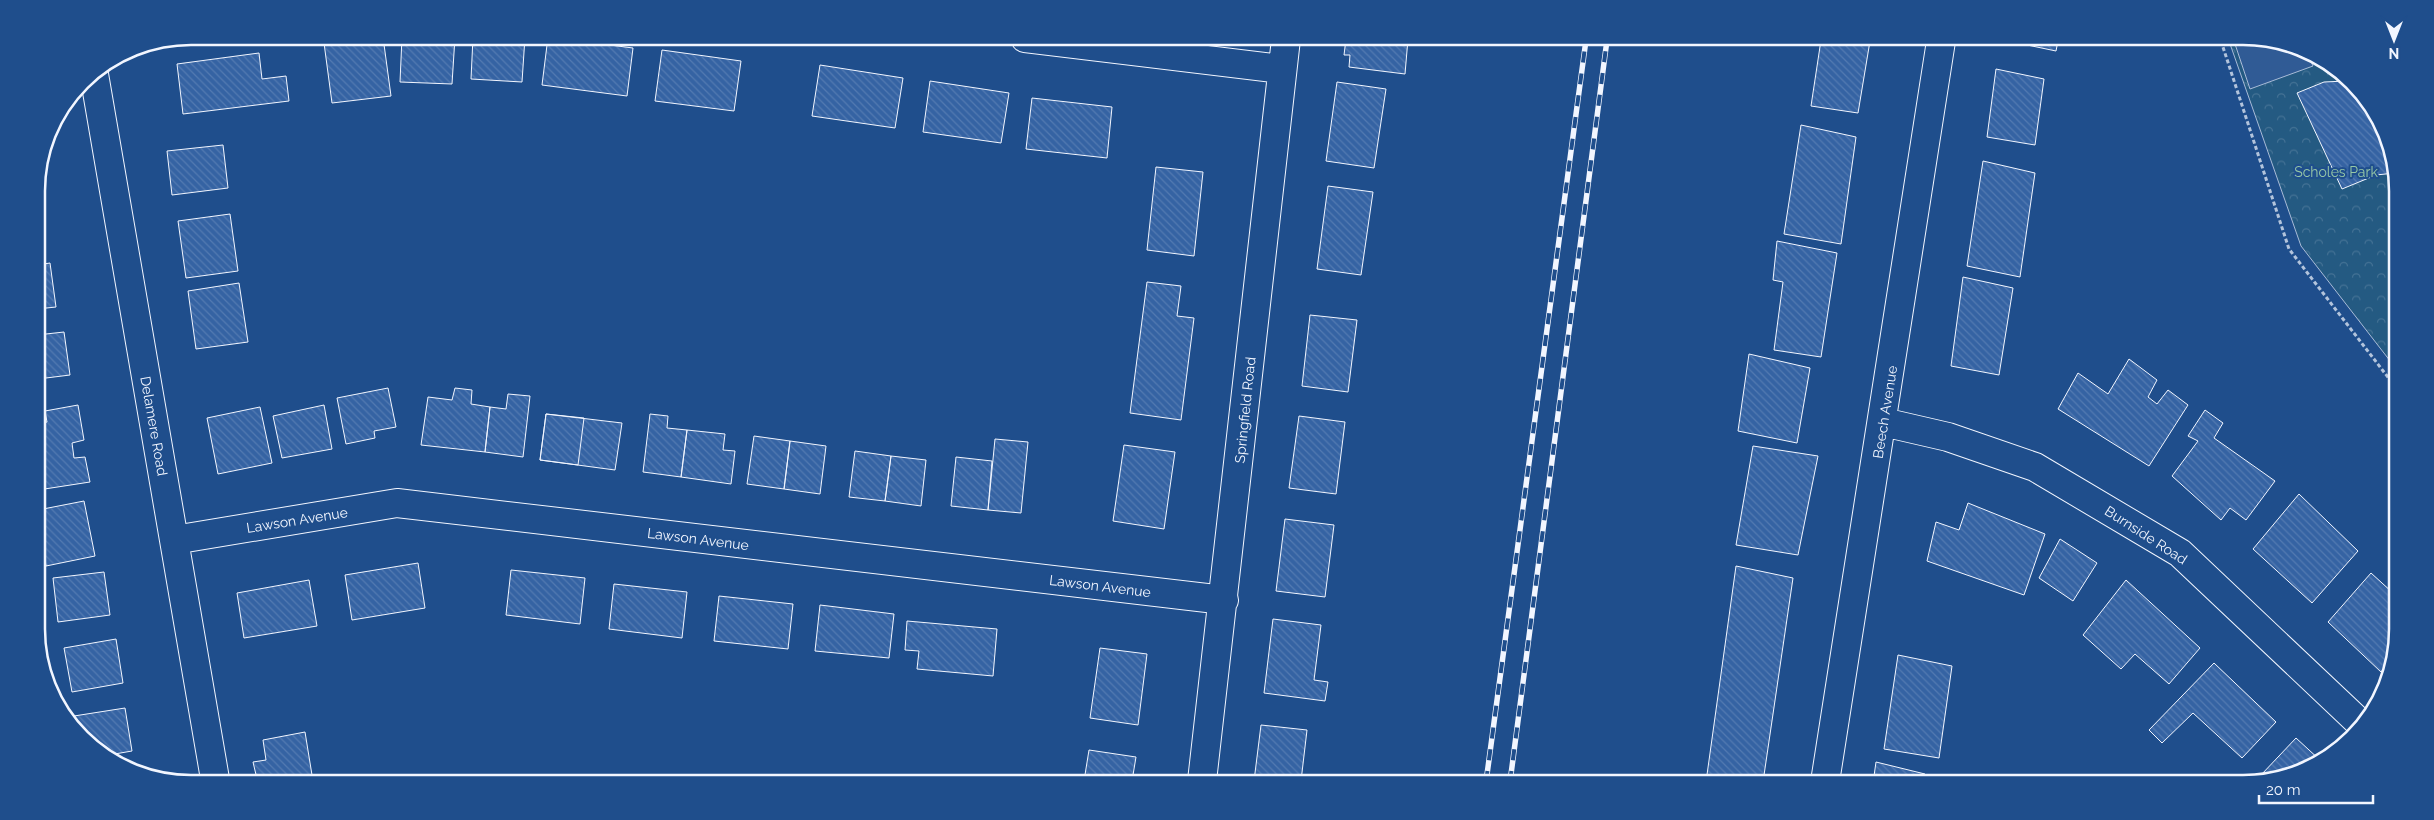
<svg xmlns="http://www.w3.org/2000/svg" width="2434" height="820" font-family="Raleway,sans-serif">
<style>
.park{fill:url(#park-crowns);stroke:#a8bbd7}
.parking{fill:#305b95;stroke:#a8bbd7}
.building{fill:url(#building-back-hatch);stroke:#f2f6ff}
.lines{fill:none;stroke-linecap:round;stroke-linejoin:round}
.street-casing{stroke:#f2f6ff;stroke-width:30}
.path{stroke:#b3c4dc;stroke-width:3;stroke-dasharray:4 2.5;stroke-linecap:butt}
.street{stroke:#1f4e8c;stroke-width:28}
.rail-casing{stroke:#f2f6ff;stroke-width:5.5}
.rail{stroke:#1f4e8c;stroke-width:4;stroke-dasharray:11;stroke-linecap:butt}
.labels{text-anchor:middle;stroke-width:4;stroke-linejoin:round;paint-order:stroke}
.park-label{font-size:14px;fill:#97c8a6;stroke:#1f4e8c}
.street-label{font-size:14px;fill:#f2f6ff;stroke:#1f4e8c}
.rim{fill:none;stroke:#f2f6ff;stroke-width:2.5}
</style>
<defs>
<pattern id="park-crowns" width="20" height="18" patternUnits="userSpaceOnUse" patternTransform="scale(1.25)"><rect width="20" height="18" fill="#245a82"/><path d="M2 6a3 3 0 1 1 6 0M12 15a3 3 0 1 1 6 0" fill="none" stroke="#447295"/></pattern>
<pattern id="building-back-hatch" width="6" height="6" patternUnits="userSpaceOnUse" patternTransform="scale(1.25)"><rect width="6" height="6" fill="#3563a3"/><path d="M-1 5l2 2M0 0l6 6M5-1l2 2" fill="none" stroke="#537ab1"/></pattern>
</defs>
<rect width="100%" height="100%" fill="#1f4e8c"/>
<path class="park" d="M2229 41 2283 42 2329 62 2359 89 2395 161 2394 366 2301 246Z"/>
<path class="parking" d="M2234 41 2283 42 2313 55 2309 57 2313 66 2250 89Z"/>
<path class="building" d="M371 37H383L391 96 332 103 324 43Z
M402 37H455L452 84 400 82Z
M473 37H525L522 82 471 79Z
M548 37 633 48 627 96 542 85Z
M1346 39H1408L1405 74 1349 67 1350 55H1344Z
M1821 40 1870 41 1858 113 1811 106Z
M2008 41H2058L2056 51Z
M662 50 741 61 734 111 655 101Z
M259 53 262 79 286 76 289 101 183 114 177 64Z
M820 65 903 78 895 128 812 116Z
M1996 69 2044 79 2035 145 1987 137Z
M2345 77 2359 89 2395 161V173L2376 175 2342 189 2297 93 2324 82 2346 81Z
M930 81 1009 93 1001 143 923 132Z
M1337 82 1386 89 1374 168 1326 161Z
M1032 98 1112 107 1107 158 1026 149Z
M1801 125 1856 137 1841 244 1784 234Z
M223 145 228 188 172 195 167 151Z
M1983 161 2035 173 2020 277 1967 266Z
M1156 167 1203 172 1194 256 1147 250Z
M1328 186 1373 192 1361 275 1317 269Z
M37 209 44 250 37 251Z
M230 214 238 271 186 278 178 221Z
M1777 241 1837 253 1821 357 1774 350 1783 282 1773 280Z
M50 263 56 307 37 309V265Z
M1963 277 2013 288 1999 375 1951 366Z
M1147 282 1181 286 1177 316 1194 318 1181 420 1130 413Z
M239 283 248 342 196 349 188 291Z
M1310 315 1357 320 1348 392 1302 386Z
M64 332 70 375 38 379 37 335Z
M1749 354 1810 368 1797 443 1738 431Z
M2129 359 2157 380 2148 397 2157 404 2168 390 2188 405 2149 466 2058 409 2078 373 2108 394Z
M388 388 396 427 374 431 375 438 346 444 337 398Z
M455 388 472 390 471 404 490 407 485 452 421 445 428 397 452 400Z
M508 394 530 396 523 457 485 452 490 407 506 409Z
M78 405 84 440 72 443 74 458 85 457 90 482 38 490V424L47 422 45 411Z
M324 405 332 449 282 458 273 416Z
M260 407 272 463 218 474 207 418Z
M2205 410 2223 423 2214 438 2275 481 2246 520 2230 508 2221 520 2172 476 2198 441 2188 436Z
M546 414 622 423 615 470 540 460Z
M546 414 584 418 578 465 540 460Z
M650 414 668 416 667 428 687 430 681 477 643 472Z
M1299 416 1345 422 1336 494 1289 488Z
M687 430 725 434 723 450 735 451 731 484 681 477Z
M754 436 790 441 784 489 747 484Z
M995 439 1028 442 1021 513 988 510Z
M790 441 826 446 820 494 784 489Z
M1124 445 1175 452 1164 529 1113 521Z
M1753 446 1818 456 1798 555 1736 545Z
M855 451 891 456 885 501 849 497Z
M891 456 926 460 921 506 885 501Z
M956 457 992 461 988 510 951 506Z
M2299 494 2358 551 2312 603 2253 549Z
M84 501 95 556 46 566 38 526V510Z
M1968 503 2045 534 2024 595 1927 561 1936 522 1959 530Z
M1285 519 1334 525 1325 597 1276 591Z
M2060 539 2097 563 2073 601 2039 578Z
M418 563 425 608 352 620 345 575Z
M1736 566 1793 578 1763 782H1706Z
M511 570 585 578 580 624 506 615Z
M104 572 110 615 58 622 53 578Z
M2371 573 2393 593 2392 658 2381 672 2328 622Z
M309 580 317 626 244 638 237 593Z
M2126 580 2200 648 2169 684 2135 654 2121 669 2083 635Z
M614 584 687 592 682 638 609 629Z
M719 596 793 604 788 649 714 641Z
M820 605 894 614 889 658 815 651Z
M1273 619 1321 625 1314 680 1328 682 1325 701 1264 693Z
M907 621 997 629 993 676 917 669 919 651 905 650Z
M116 639 123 683 72 692 64 648Z
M1100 648 1147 654 1138 725 1090 718Z
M1898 655 1952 666 1939 758 1884 749Z
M2214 663 2276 722 2242 758 2193 713 2162 743 2149 730Z
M125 708 132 751 103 756 77 733 74 716Z
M1261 725 1307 730 1301 781H1254Z
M305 732 312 775 293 779H257L253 762 266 760 263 740Z
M2296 738 2321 761 2302 772 2266 780 2261 775Z
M1089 750 1136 757 1132 781H1084Z
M1876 762 1925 774 1924 783H1873Z"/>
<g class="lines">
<defs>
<path id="street" d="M1025 38 1282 69
M94 74 215 779
M1883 422 1948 437 2035 467 2180 553 2362 725
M174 540 397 503 1224 600
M1202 781 1286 39
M1825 782 1941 41"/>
</defs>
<use href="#street" class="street-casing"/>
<path class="path" d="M2221 41 2289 249 2394 385"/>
<use href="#street" class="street"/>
<defs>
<path id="rail" d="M1486 782 1586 40
M1510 782 1607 40"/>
</defs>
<use href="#rail" class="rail-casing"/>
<use href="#rail" class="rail"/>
</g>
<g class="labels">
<g class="park-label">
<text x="2336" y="177">Scholes Park</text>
</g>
<g class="street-label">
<text transform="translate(1245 410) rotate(-84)" y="5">Springfield Road</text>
<text transform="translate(1885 412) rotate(-81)" y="5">Beech Avenue</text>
<text transform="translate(154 426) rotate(80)" y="5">Delamere Road</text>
<text transform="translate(297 520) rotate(-9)" y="5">Lawson Avenue</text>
<text transform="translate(2146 535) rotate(33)" y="5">Burnside Road</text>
<text transform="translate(698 539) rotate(7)" y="5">Lawson Avenue</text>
<text transform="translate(1100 586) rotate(7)" y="5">Lawson Avenue</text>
</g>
</g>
<path d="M0 0H2434V820H0ZM191 45H2243A146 146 0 0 1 2389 191V629A146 146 0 0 1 2243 775H191A146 146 0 0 1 45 629V191A146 146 0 0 1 191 45Z" fill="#1f4e8c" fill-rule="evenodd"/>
<path class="rim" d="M191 45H2243A146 146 0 0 1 2389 191V629A146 146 0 0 1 2243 775H191A146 146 0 0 1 45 629V191A146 146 0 0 1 191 45Z"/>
<g transform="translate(2394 40) rotate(180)" stroke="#1f4e8c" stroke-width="4" paint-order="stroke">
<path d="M0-4L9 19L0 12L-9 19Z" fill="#f2f6ff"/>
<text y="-8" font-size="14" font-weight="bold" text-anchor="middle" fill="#f2f6ff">N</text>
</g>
<path d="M2259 795v8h114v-8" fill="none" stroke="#f2f6ff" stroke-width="2.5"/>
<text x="2266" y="795" font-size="15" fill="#f2f6ff" stroke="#1f4e8c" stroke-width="4" paint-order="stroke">20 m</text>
</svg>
